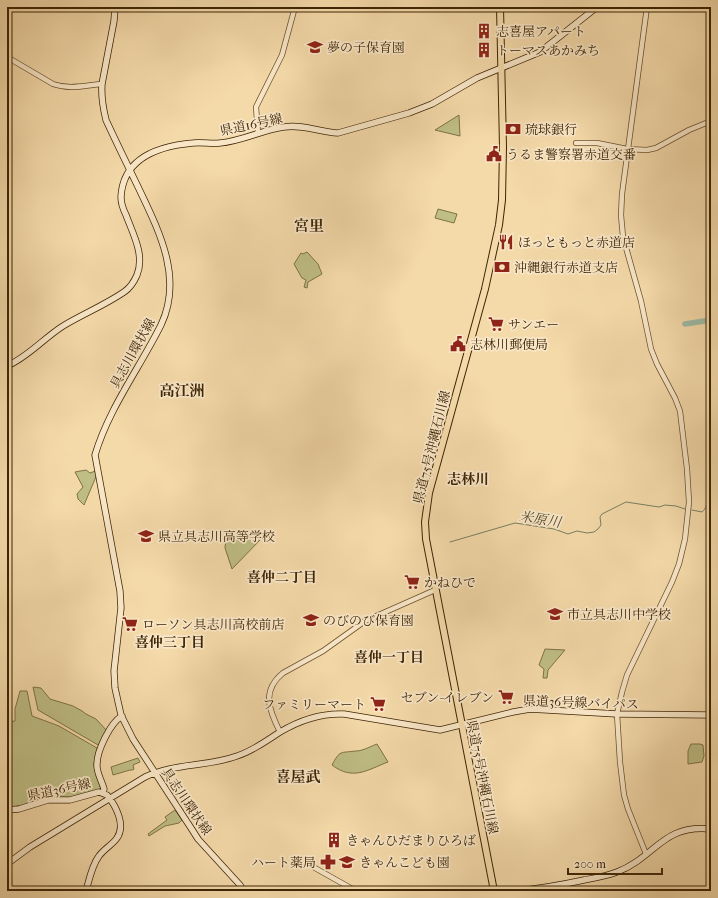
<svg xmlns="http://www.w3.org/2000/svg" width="718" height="898" font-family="'IM FELL French Canon','Noto Serif JP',serif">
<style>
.green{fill:#bfbe85;stroke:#7e7246}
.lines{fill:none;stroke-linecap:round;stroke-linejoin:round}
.stream{stroke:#767e65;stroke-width:1}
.river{stroke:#9cbaa5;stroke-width:5.5}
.tertiary-casing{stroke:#6b522f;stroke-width:6}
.secondary-casing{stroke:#3d2506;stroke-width:7}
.primary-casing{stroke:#3d2506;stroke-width:8}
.tertiary{stroke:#f8e6c7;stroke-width:4.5}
.secondary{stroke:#f8e6c7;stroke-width:5.5}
.primary{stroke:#f4d9a9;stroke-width:6}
.labels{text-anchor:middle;stroke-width:3.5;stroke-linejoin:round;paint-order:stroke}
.poi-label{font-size:13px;fill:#3d2506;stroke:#f8e6c7;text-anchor:start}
.street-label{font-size:13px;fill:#3d2506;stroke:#f8e6c7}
.neighbourhood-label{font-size:14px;font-weight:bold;fill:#3d2506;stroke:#f8e6c7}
.water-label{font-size:14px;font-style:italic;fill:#554a2e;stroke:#f8e6c7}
.quarter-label{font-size:15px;font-weight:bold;fill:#3d2506;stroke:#f8e6c7}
</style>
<rect width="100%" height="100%" fill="#f4d9a9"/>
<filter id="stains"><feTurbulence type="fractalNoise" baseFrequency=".005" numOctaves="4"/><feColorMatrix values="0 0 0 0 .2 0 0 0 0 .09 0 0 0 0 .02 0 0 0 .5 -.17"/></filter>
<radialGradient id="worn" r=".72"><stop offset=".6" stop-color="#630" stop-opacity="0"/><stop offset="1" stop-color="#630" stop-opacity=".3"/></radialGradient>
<path class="green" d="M459 115 460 136 435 130Z
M438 209 457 214 454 223 435 218Z
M307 252 318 264 322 274 308 282 307 288 304 287 306 280 302 278 294 264 301 253 303 254Z
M86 470 90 473 98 470V472L84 505 78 499 77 494 83 487 75 472Z
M226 536 261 539 232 569 225 548Z
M545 649 565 650 548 670 547 678H543L544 669 539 665Z
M33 687 41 688 50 699 73 706 82 711 86 714 96 719 108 732 98 745 38 710Z
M20 691H27L32 716 59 726 97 748 94 765 101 789 70 798 7 808V722L15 721V709Z
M377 744 388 762C367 770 353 781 332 765 340 750 340 753 356 751 363 751 371 746 377 744Z
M691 744H700L703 745 704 756 702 762 688 764V751Z
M138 758 140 762 133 765 134 769 133 770H130L113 775 111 767Z
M175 810 182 820 179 823 165 826 149 836 148 834 167 820 165 817Z"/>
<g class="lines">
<path class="stream" d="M692 510 702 512C707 508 705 504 711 500
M450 542 515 523 554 529 568 534 577 531 587 533 594 532 598 529 601 525 600 517 602 514 626 502 659 507 665 505 676 506 685 509"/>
<path class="river" d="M685 324 711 320"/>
<defs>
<path id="tertiary" d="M7 57 53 84C70 90 85 85 102 84
M258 133 256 107 282 55 295 7
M576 143H597L627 149 647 150 656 148 689 130 711 121
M280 732C269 710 261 691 283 673L323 651 365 621 435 590
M646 854 628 809 624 795 620 762 617 714 622 692 627 675 672 582 679 564 685 539 689 502 687 469 680 411 675 398 657 364 651 349 641 301 623 237 621 215 622 194 647 7
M315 868 356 891"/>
<path id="secondary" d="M115 7 114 21 102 84C101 97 103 108 106 120 117 144 129 168 140 191 160 233 183 279 161 325 139 369 109 408 95 455L120 591 121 608 114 671 115 688 121 715 133 739 191 828 198 839 240 885 243 891
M7 366C28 357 44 338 63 326 83 314 105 305 124 292 130 288 134 282 137 275 145 255 133 234 126 215 123 209 121 204 121 197 123 158 159 146 193 143 202 142 211 144 220 143 242 141 262 130 284 127 302 124 320 132 338 133L409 113 432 104 477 78 540 52 597 7
M103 793 104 789C102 781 96 772 97 764 97 751 110 723 122 716
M7 810 19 809 48 800H70L99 792 107 795C116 806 126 825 117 838 112 845 104 849 99 856 92 865 89 880 86 891
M7 864 30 847 145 777C174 763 207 767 237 756 253 751 266 741 280 732 300 720 320 713 344 714L440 730 513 712 530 709 617 714 711 715
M515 891C539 889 561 885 584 880 595 878 607 876 617 872 656 857 662 824 711 829"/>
<path id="primary" d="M494 891 426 539 425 522 429 493 485 289 499 225 502 200 503 147 500 7"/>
</defs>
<use href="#tertiary" class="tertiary-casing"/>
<use href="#secondary" class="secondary-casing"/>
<use href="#primary" class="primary-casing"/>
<use href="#tertiary" class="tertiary"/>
<use href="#secondary" class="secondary"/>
<use href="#primary" class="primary"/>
</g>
<defs>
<symbol id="building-bare" viewBox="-9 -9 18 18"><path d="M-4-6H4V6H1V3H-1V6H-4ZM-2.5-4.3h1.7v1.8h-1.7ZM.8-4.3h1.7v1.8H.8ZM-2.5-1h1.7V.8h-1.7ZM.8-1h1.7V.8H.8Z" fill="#8f2418" stroke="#f8e6c7" stroke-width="2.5" paint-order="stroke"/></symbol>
<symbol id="school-bare" viewBox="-9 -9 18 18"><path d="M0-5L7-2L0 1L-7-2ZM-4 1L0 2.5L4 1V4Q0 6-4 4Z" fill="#8f2418" stroke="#f8e6c7" stroke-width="2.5" paint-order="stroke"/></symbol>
<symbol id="bank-bare" viewBox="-9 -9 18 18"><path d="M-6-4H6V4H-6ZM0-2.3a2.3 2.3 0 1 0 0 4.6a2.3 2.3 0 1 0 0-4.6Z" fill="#8f2418" stroke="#f8e6c7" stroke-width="2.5" paint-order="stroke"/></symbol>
<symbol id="civic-bare" viewBox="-9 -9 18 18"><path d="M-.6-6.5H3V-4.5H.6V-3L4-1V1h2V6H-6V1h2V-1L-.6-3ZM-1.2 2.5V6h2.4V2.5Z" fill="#8f2418" stroke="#f8e6c7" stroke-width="2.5" paint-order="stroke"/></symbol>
<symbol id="restaurant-bare" viewBox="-9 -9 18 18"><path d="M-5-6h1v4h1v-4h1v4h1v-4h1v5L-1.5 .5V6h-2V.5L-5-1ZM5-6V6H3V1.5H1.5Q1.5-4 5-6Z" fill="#8f2418" stroke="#f8e6c7" stroke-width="2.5" paint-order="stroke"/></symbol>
<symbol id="supermarket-bare" viewBox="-9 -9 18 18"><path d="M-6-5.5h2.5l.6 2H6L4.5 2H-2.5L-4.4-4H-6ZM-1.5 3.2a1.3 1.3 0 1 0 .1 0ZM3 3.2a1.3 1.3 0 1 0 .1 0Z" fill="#8f2418" stroke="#f8e6c7" stroke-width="2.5" paint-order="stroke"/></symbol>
<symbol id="pharmacy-bare" viewBox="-9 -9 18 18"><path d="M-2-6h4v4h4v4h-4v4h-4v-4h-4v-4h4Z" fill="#8f2418" stroke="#f8e6c7" stroke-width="2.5" paint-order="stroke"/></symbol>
</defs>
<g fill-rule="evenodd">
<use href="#building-bare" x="473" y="20" width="22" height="22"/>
<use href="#school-bare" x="304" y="36" width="22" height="22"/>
<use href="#building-bare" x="473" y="39" width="22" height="22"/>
<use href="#bank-bare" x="502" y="118" width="22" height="22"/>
<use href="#civic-bare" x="483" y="143" width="22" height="22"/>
<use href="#restaurant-bare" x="495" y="231" width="22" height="22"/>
<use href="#bank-bare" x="491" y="256" width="22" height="22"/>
<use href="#supermarket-bare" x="485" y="313" width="22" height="22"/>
<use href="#civic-bare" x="447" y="333" width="22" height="22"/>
<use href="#school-bare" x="135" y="525" width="22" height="22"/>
<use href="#supermarket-bare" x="401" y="571" width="22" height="22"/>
<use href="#school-bare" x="544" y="603" width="22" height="22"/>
<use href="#school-bare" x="300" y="609" width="22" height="22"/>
<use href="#supermarket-bare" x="119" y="613" width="22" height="22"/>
<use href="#supermarket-bare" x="495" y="686" width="22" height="22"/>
<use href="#supermarket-bare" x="367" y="693" width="22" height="22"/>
<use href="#building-bare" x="323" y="829" width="22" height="22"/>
<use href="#pharmacy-bare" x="317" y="851" width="22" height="22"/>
<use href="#school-bare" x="336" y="851" width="22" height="22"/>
</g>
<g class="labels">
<g class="poi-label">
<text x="496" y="36">志喜屋アパート</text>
<text x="327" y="52">夢の子保育園</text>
<text x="496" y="55">トーマスあかみち</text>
<text x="525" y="134">琉球銀行</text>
<text x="506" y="159">うるま警察署赤道交番</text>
<text x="518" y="247">ほっともっと赤道店</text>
<text x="514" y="272">沖縄銀行赤道支店</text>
<text x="508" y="329">サンエー</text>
<text x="470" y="349">志林川郵便局</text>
<text x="158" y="541">県立具志川高等学校</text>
<text x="424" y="587">かねひで</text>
<text x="567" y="619">市立具志川中学校</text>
<text x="323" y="625">のびのび保育園</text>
<text x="142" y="629">ローソン具志川高校前店</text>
<text x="494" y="702" text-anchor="end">セブン-イレブン</text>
<text x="366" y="709" text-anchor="end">ファミリーマート</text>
<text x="346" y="845">きゃんひだまりひろば</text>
<text x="316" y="867" text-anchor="end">ハート薬局</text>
<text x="359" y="867">きゃんこども園</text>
</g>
<g class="street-label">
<text transform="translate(251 124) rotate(-12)" y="5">県道16号線</text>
<text transform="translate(132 353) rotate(-61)" y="5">具志川環状線</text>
<text transform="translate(431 447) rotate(-76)" y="5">県道75号沖縄石川線</text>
<text transform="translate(581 702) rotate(2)" y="5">県道36号線バイパス</text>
<text transform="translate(483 777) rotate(79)" y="5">県道75号沖縄石川線</text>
<text transform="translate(59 789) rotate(-12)" y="5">県道36号線</text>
<text transform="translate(187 801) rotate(56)" y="5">具志川環状線</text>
</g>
<g class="neighbourhood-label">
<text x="468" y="484">志林川</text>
<text x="282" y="582">喜仲二丁目</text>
<text x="170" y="647">喜仲三丁目</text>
<text x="389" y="662">喜仲一丁目</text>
</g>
<g class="water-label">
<text transform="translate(540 519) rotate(9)" y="5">米原川</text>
</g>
<g class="quarter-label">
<text x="309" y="231">宮里</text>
<text x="182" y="396">高江洲</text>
<text x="298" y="782">喜屋武</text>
</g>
</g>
<rect width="718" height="898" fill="none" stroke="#f4d9a9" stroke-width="24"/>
<rect x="8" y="8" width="702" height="882" fill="none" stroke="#3d2506" stroke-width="2"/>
<rect x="12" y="12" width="694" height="874" fill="none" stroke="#3d2506"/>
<path d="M568 868v6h94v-6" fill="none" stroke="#3d2506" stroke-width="2"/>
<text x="574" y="868" font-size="12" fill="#3d2506" stroke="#f8e6c7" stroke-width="3" paint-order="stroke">200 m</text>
<rect width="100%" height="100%" filter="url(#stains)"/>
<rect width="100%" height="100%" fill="url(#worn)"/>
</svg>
